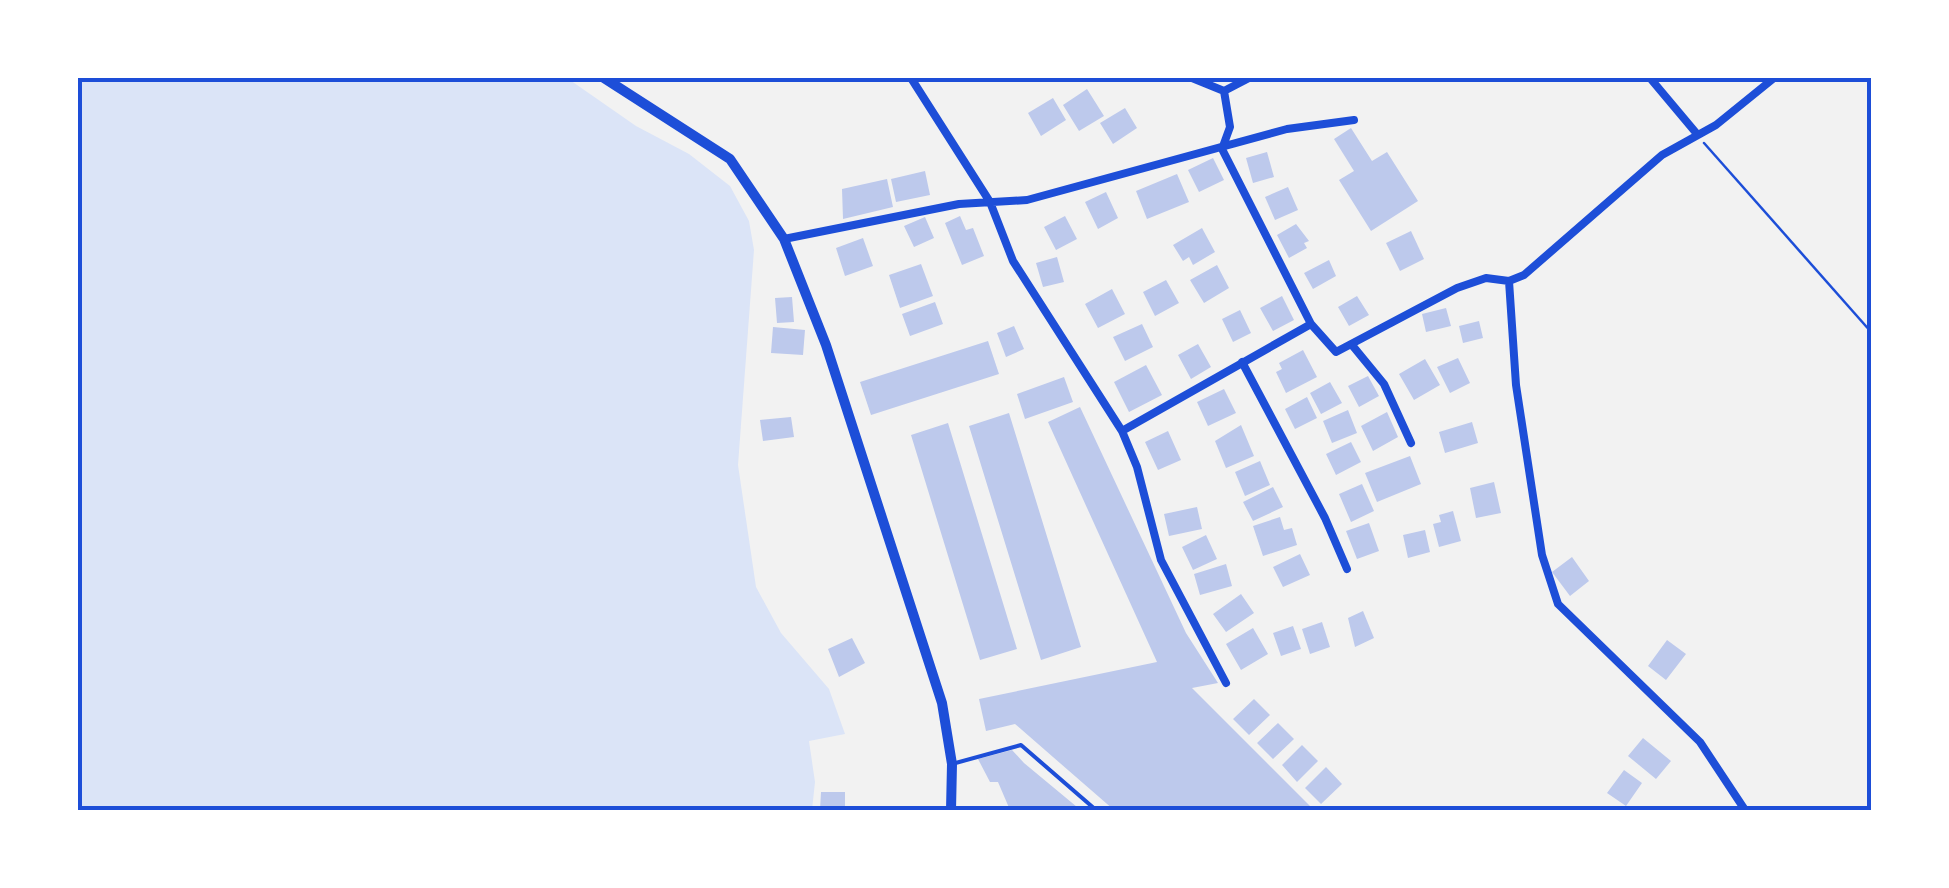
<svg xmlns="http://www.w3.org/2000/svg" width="1949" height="888" font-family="'IBM Plex Sans',sans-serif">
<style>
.green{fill:#dbe4f7}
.building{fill:#bdc9ec}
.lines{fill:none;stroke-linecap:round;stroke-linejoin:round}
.path{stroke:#1d4ed8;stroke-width:2.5}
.service{stroke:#1d4ed8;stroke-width:4}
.minor{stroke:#1d4ed8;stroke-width:8}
.secondary{stroke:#1d4ed8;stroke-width:10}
.neatline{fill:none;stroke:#1d4ed8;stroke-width:4}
</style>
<rect width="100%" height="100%" fill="#f2f2f2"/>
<path class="green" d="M78 78H567L636 126 689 154 730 186 749 221 754 250 738 465 756 587 781 633 829 689 845 734 809 741 815 782 812 810H78Z"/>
<path class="building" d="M1087 89 1104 116 1079 131 1063 105Z
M1053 98 1066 120 1041 136 1028 113Z
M1125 108 1137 128 1113 144 1100 123Z
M1351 128 1372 161 1387 152 1418 201 1371 231 1339 180 1354 171 1334 139Z
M1267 152 1274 177 1253 183 1246 158Z
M1213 158 1224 180 1199 192 1188 170Z
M925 171 930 195 896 202 891 179Z
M1177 174 1189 202 1147 219 1136 191Z
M887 179 893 207 843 219 842 189Z
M1288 187 1298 210 1275 220 1265 197Z
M1106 192 1118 218 1098 229 1085 202Z
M960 216 966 230 973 228 984 256 962 265 945 223Z
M1065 216 1077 239 1056 250 1044 227Z
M925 217 934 238 914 247 904 226Z
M1296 224 1309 241 1304 243 1307 248 1289 258 1277 235Z
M1202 228 1215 252 1193 265 1189 257 1183 261 1173 245Z
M1411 231 1424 259 1400 271 1386 243Z
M863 238 873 266 845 276 836 248Z
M1057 257 1064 282 1043 287 1036 263Z
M1329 260 1336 276 1313 289 1304 273Z
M921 264 933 296 900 308 889 275Z
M1217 265 1229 288 1204 303 1190 280Z
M1166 280 1179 303 1155 316 1143 292Z
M1112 289 1125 314 1098 328 1085 304Z
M1282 296 1294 320 1273 331 1260 308Z
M1357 296 1369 315 1349 326 1338 307Z
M792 297 794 322 777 323 775 298Z
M935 302 943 324 910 336 902 314Z
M1446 308 1451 326 1426 332 1422 314Z
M1240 310 1251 333 1233 342 1222 319Z
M1479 321 1483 338 1463 343 1459 326Z
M1142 324 1153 347 1125 361 1113 337Z
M1014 326 1024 349 1006 357 997 333Z
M773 327 805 330 803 355 771 353Z
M988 341 999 374 871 415 860 382Z
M1198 344 1211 367 1191 379 1178 355Z
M1303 350 1317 377 1286 393 1276 372 1282 369 1279 363Z
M1458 358 1470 383 1450 393 1437 367Z
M1425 359 1440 385 1414 400 1399 374Z
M1146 365 1162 395 1129 412 1114 382Z
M1368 376 1379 396 1359 407 1348 386Z
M1064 377 1073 402 1025 419 1017 394Z
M1330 382 1342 403 1321 414 1310 393Z
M1224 389 1236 413 1208 426 1197 402Z
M1307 397 1317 418 1295 429 1285 409Z
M1080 407 1186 633 1218 683 1192 688 1314 810H1114L1015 724 986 731 979 699 1157 662 1048 422Z
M1348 410 1357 433 1332 443 1323 421Z
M1387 412 1398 437 1373 451 1361 426Z
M1009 413 1081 647 1041 660 969 426Z
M791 417 794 437 763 441 760 420Z
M1472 422 1478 443 1445 453 1439 432Z
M948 423 1017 649 980 660 911 435Z
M1241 425 1254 456 1226 468 1215 441Z
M1168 431 1181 460 1158 470 1145 442Z
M1351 442 1361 462 1336 475 1326 454Z
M1410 456 1421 484 1377 502 1365 473Z
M1260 461 1270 485 1245 496 1235 472Z
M1494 482 1501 513 1476 518 1470 488Z
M1362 484 1374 511 1351 522 1339 494Z
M1273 487 1283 507 1253 521 1243 502Z
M1197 507 1202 529 1169 536 1164 514Z
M1453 511 1461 541 1439 547 1433 524 1441 522 1439 515Z
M1280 517 1284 530 1292 528 1297 545 1263 556 1253 526Z
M1369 523 1379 551 1357 559 1346 531Z
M1425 530 1430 552 1408 558 1403 535Z
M1206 535 1217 559 1193 570 1182 547Z
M1300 554 1310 575 1283 587 1273 567Z
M1572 557 1589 581 1570 596 1552 572Z
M1226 564 1232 586 1200 595 1194 574Z
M1241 594 1254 613 1226 632 1213 614Z
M1363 611 1374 638 1355 647 1348 618Z
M1322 622 1330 647 1310 654 1302 629Z
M1293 626 1301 649 1281 656 1273 633Z
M1253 628 1268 654 1241 670 1226 644Z
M852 638 865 663 839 677 828 649Z
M1667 640 1686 654 1666 680 1648 666Z
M1254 699 1270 715 1249 735 1233 719Z
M1278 723 1294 739 1273 759 1257 743Z
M1643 738 1671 761 1656 779 1628 756Z
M1302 745 1318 761 1297 782 1282 765Z
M1012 750 1024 763 1077 807 1010 810 998 782H990L978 759Z
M1326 767 1342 784 1321 804 1305 788Z
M1624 770 1642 783 1626 806 1607 793Z
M821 792H845V810H820Z"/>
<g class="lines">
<path class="path" d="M1704 143 1872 333"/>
<path class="service" d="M952 764 1021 745 1096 810"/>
<path class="minor" d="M911 78 990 202 1013 261 1122 431 1137 467 1161 560 1226 683
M1192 78 1224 91 1249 78
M1650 78 1697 134
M1224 91 1230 127 1222 149 1311 324 1336 352 1457 288 1486 278 1509 281
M784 239 959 204 1027 200 1287 129 1354 120
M1352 345 1384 384 1411 443
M1242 362 1325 518 1347 569
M1122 431 1311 324
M1745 810 1700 742 1558 604 1542 555 1516 385 1509 281 1524 275 1662 155 1716 125 1774 78"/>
<path class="secondary" d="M604 78 730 159 784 239 826 345 942 703 952 764 951 810"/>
</g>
<rect width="1949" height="888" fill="none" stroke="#ffffff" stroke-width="160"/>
<rect x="80" y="80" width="1789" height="728" class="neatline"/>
</svg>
